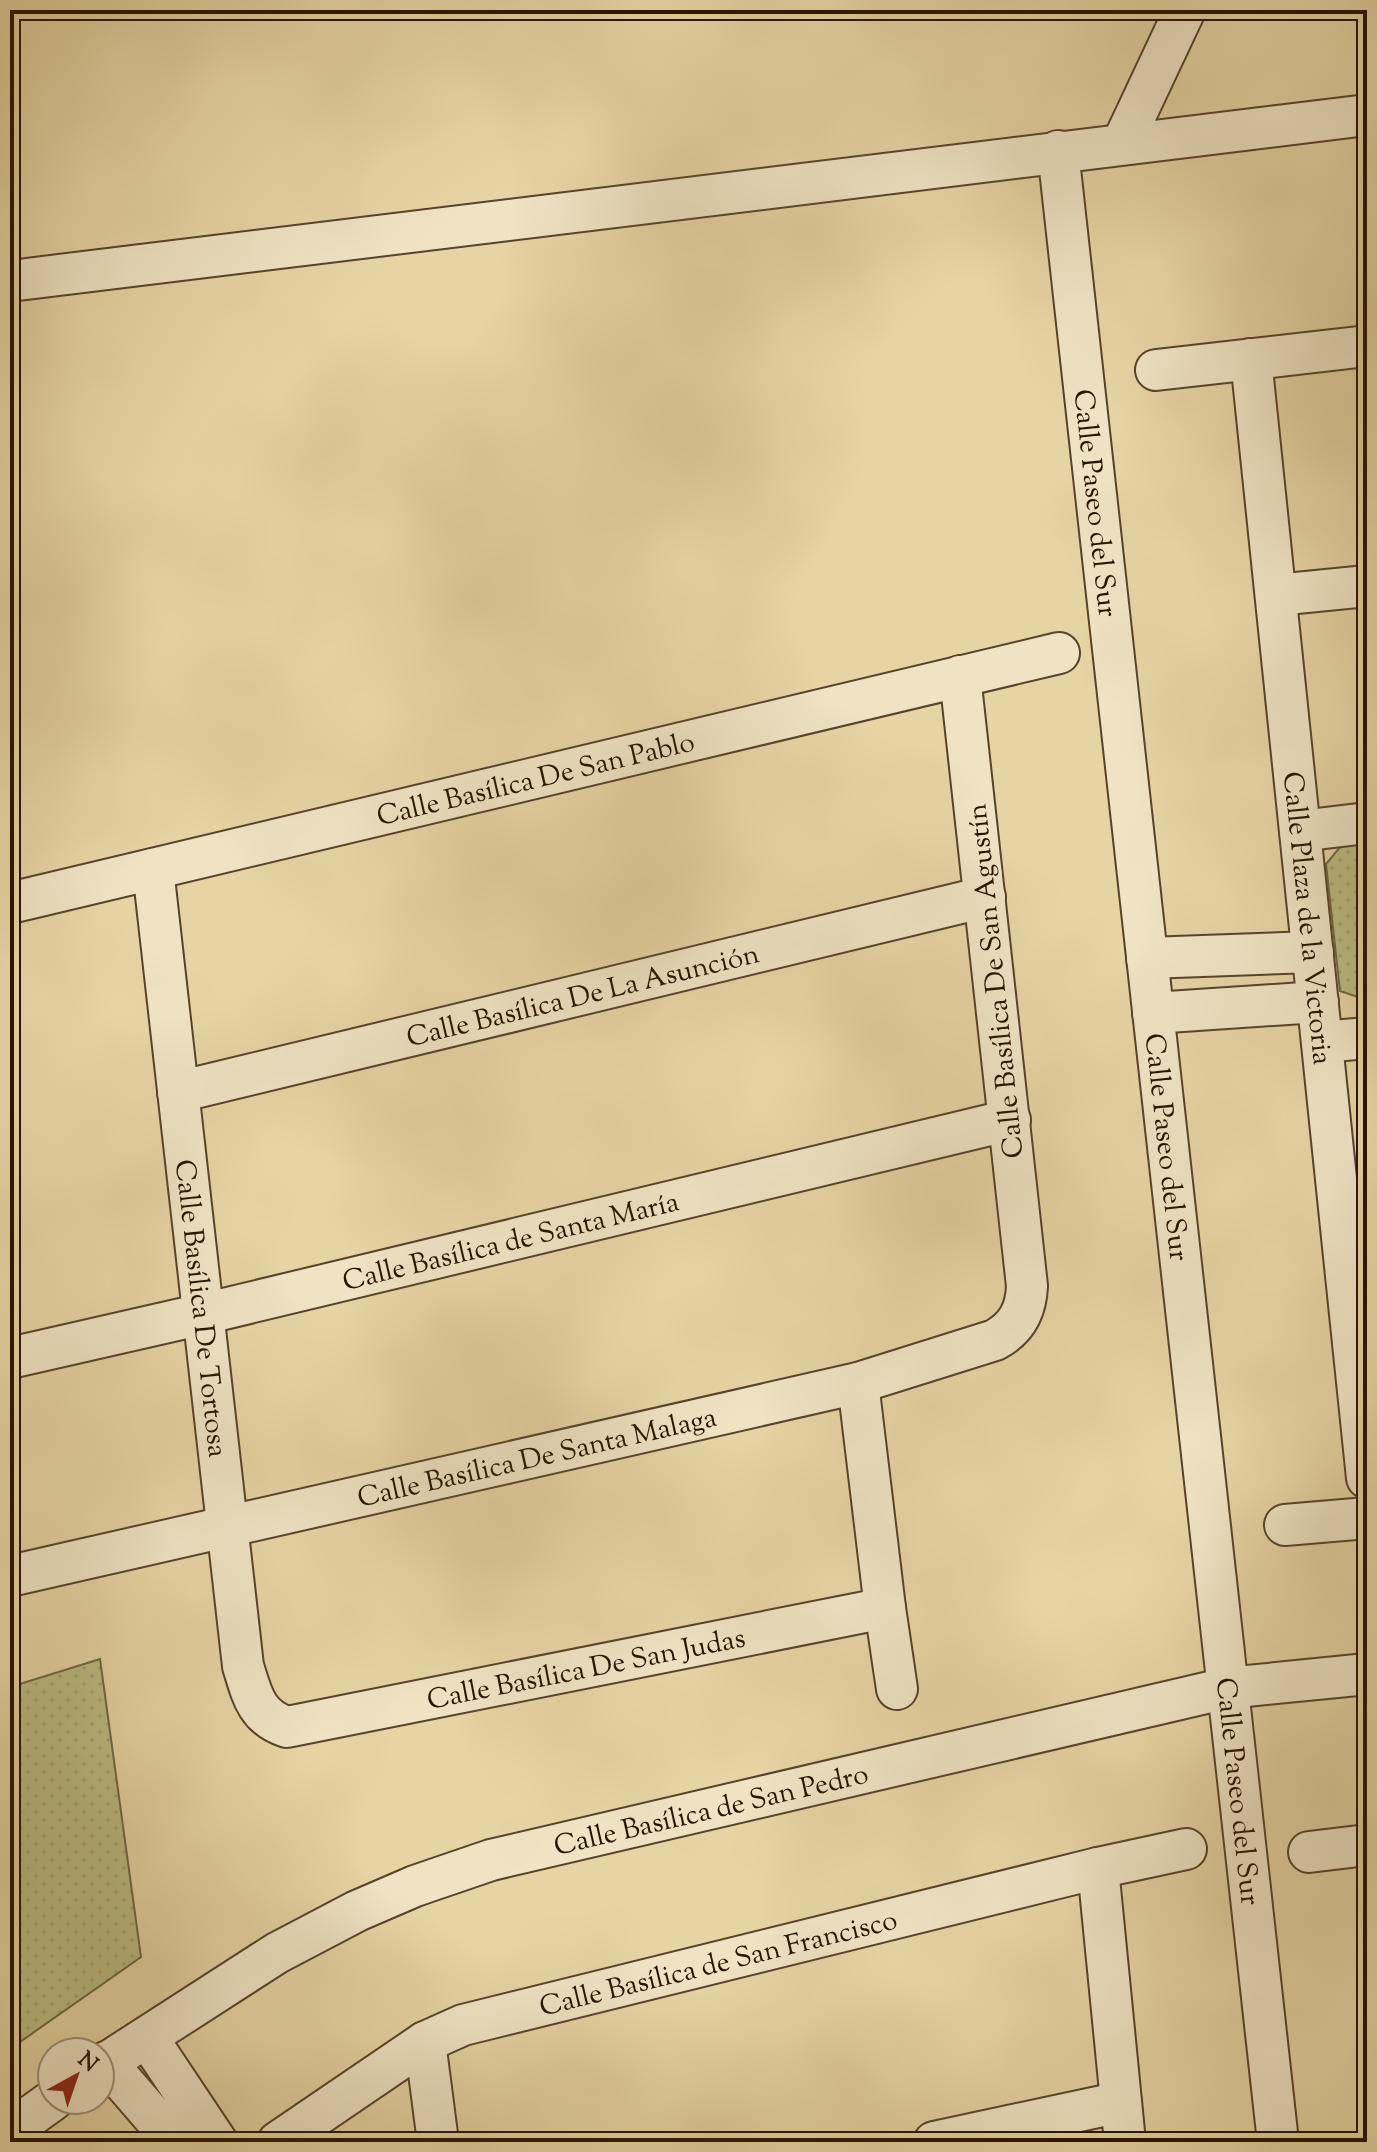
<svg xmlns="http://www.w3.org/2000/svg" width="1377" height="2152" font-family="'Sorts Mill Goudy',serif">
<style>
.park{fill:url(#park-dots);stroke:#716742;stroke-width:2}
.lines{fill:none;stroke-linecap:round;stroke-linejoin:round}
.minor-casing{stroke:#57432a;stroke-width:44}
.minor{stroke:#efe3c4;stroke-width:40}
.labels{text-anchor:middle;stroke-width:6;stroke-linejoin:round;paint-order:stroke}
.street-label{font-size:28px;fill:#271301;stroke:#efe3c4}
</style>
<defs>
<pattern id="park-dots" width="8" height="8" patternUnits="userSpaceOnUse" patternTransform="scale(2)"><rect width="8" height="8" fill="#bbbb82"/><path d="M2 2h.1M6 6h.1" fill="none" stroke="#a1a06e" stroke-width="1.8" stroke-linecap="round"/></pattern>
</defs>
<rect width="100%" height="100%" fill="#e6d4a4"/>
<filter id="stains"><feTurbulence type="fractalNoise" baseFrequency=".0025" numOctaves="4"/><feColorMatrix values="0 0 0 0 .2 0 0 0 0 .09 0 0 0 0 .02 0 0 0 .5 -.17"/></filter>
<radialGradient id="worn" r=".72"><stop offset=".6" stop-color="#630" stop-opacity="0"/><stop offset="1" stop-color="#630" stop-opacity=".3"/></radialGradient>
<path class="park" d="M1367 842V1000L1340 991 1326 864 1341 846Z
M100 1659 141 1957 10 2049V1687Z"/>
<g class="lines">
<defs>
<g id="minor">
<path d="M1122 144 1185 10"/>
<path id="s1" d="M1058 151 1278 2142"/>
<path d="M10 281 1367 115"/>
<path id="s2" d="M1251 359 1367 1478"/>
<path d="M1156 370 1367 346"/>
<path d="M1276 595 1367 586"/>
<path d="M1300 831 1367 823"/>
<path id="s3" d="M153 869 243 1666C252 1695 256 1717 287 1727L885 1608"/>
<path id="s4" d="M10 903 1059 653"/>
<path d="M1147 958 1313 952"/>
<path d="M1153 1013 1318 1002"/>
<path d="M1322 1042 1367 1038"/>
<path id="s5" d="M178 1092 985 897"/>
<path id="s6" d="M10 1358 203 1314 1010 1120"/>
<path d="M858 1383 885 1608 897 1689"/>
<path d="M1285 1525 1367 1518"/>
<path id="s7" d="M10 1576 858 1383 995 1340C1017 1328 1026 1311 1027 1286L960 676"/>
<path d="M1309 1852 1367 1845"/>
<path d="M1098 1868 1125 2142"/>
<path d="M147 2037 217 2142"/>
<path d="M425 2042 438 2142"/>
<path d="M106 2062 175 2142"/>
<path id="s8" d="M100 2067 277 1953 357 1911 415 1886 491 1860 1227 1688 1367 1674"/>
<path d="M10 2131 53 2100"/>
<path id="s9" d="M278 2142 425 2042 463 2025 1098 1868 1186 1849"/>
<path d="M934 2142 1121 2102"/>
</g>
</defs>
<use href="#minor" class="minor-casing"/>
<use href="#minor" class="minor"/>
</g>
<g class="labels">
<g class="street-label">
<text dy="10" stroke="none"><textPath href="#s1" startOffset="354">Calle Paseo del Sur</textPath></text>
<text dy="10" stroke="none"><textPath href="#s4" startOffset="540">Calle Basílica De San Pablo</textPath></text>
<text dy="10" stroke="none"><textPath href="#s2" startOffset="562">Calle Plaza de la Victoria</textPath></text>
<text transform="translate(994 981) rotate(-96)" y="10">Calle Basílica De San Agustín</text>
<text dy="10" stroke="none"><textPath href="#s5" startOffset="416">Calle Basílica De La Asunción</textPath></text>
<text dy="10" stroke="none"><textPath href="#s1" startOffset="1002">Calle Paseo del Sur</textPath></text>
<text dy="10" stroke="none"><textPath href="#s6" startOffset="514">Calle Basílica de Santa María</textPath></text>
<text dy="10" stroke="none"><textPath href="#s3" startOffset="442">Calle Basílica De Tortosa</textPath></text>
<text dy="10" stroke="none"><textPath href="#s7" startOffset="540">Calle Basílica De Santa Malaga</textPath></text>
<text dy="10" stroke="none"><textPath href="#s3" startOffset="1186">Calle Basílica De San Judas</textPath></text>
<text dy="10" stroke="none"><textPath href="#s1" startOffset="1650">Calle Paseo del Sur</textPath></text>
<text dy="10" stroke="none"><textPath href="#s8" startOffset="670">Calle Basílica de San Pedro</textPath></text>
<text dy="10" stroke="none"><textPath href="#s9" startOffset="482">Calle Basílica de San Francisco</textPath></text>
</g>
</g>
<rect width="1377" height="2152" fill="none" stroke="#e6d4a4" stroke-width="40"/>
<rect x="12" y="12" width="1353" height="2128" fill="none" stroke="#271301" stroke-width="4"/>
<rect x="20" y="20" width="1337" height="2112" fill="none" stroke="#271301" stroke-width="2"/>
<g transform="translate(76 2076) rotate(40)"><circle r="38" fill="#efe3c4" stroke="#9f9076" stroke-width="2"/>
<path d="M0-6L14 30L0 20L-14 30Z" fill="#8f2418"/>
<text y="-12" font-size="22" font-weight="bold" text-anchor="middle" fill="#271301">N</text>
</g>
<rect width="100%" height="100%" filter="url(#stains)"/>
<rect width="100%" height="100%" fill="url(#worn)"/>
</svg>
